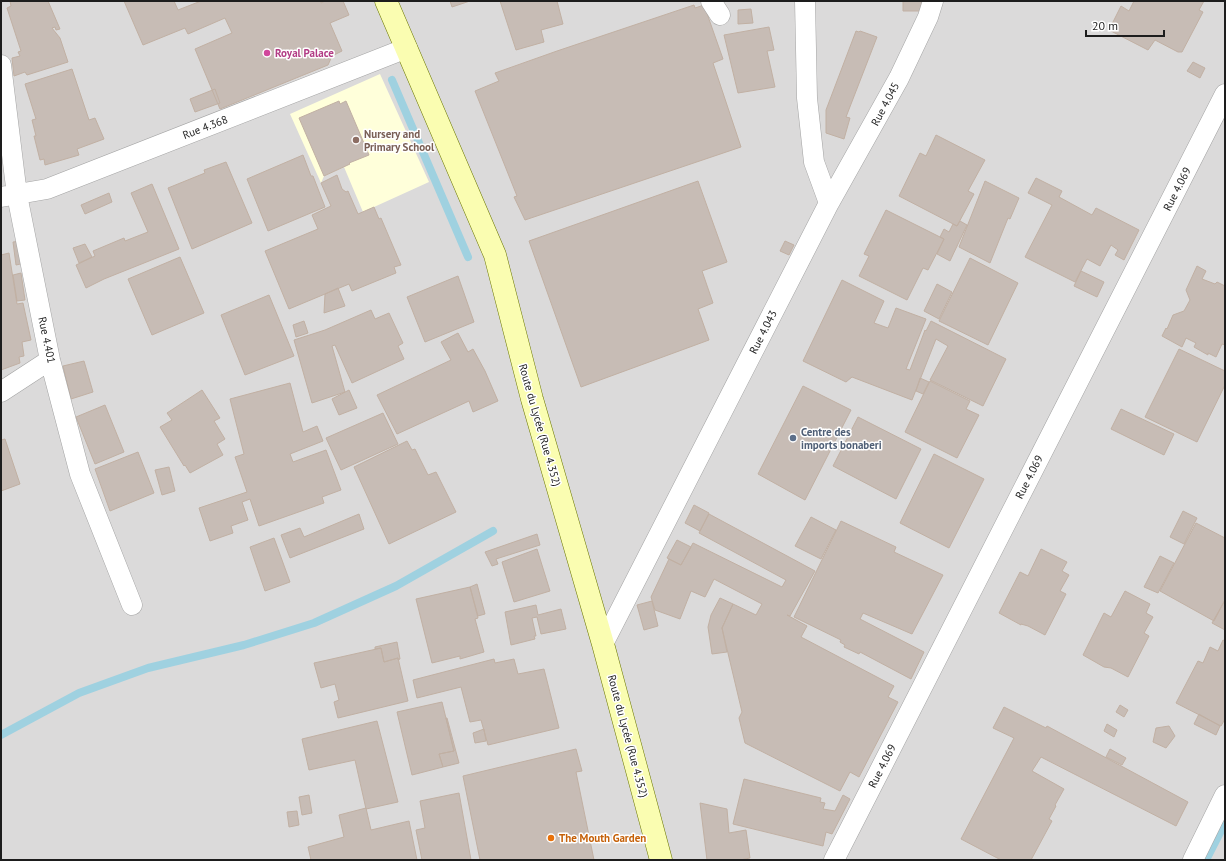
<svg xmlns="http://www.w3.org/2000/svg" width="1226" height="861" font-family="'PT Sans',sans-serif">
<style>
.residential{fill:#dbdada}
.education{fill:#ffffda}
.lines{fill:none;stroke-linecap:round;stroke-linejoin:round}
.stream{stroke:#9fd1e0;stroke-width:8}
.building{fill:#c7bcb5;stroke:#c1b0a3}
.minor-casing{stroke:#a4a4a4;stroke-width:21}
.secondary-casing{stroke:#6b7700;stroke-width:23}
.minor{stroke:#fff;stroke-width:20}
.secondary{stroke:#fafdb1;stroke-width:22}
.hotel-dot{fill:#d1479c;stroke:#fff;stroke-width:1.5}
.education-dot{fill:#8d6e63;stroke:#fff;stroke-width:1.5}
.service-dot{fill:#5c6f8a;stroke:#fff;stroke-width:1.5}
.food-dot{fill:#e8710a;stroke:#fff;stroke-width:1.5}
.labels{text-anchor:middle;stroke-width:3;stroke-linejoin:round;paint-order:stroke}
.hotel-label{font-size:11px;font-weight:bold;fill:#b23c85;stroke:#fff;text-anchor:start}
.street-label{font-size:11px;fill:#1d1d1d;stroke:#fff}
.education-label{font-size:11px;font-weight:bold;fill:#785e54;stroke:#fff;text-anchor:start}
.service-label{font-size:11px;font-weight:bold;fill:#4e5e75;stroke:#fff;text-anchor:start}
.food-label{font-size:11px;font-weight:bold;fill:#c56008;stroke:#fff;text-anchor:start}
</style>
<rect width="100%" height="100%" fill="#efeae2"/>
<path class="residential" d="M1 1H1225V860H1Z"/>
<path class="education" d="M380 74 429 182 363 212 344 167 324 176 321 183 290 114Z"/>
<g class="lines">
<path class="stream" d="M392 80 468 257
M1 735 79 693 148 668 244 645 314 623 396 586 493 531
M1206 860 1225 823"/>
</g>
<path class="building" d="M10 1H48L60 29 56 30 55 27 52 28 60 38 68 62 27 75 25 72 14 76 12 58 20 56 18 52 21 51 7 8 11 6Z
M124 1H174L178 10 201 1H321V3L325 1H343L349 15 330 23 342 51 332 56 328 65 220 109 195 49 232 33 225 18 188 34 185 28 143 45Z
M450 1H470L452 7Z
M500 1H557L563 24 541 30 544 42 516 50Z
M903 1H931L927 11H903Z
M1134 1H1204L1199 10 1203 12 1182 52H1178L1155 40 1148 50 1109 30 1121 6 1129 11Z
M694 5 695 8 704 5 723 59 713 63 741 147 525 220 514 197 517 196 475 91 499 81 495 73 557 51Z
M751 9 753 23 738 24V10Z
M769 27 774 50 767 51 775 87 738 93 724 35Z
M856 31 859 32 860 31 877 37 846 117 850 118 844 139 826 133V110Z
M1193 62 1205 68 1200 78 1187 71Z
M72 69 89 120 95 118 104 139 77 149 79 155 45 165 44 159 40 160 34 136H36L32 120 36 119 25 84Z
M215 89 220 103 195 112 190 99Z
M339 101 340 104 346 101 369 155 349 163 350 164 324 176 299 118Z
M936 135 985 160 968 191 974 194 957 226 899 196 920 153 926 156Z
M303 155 311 176H313L325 207 268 231 247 179Z
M226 162 252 223 192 249 168 188 205 173 204 170Z
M337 175 342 189 346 192 348 191 358 214 374 207 379 219 381 218 401 265 394 267 396 273 352 291 349 284 289 309 265 251 318 229 312 215 331 206 321 183Z
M1036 178 1062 191 1059 197 1092 215 1096 208 1139 230 1124 260 1115 255 1118 250 1111 245 1100 266 1087 259 1075 282 1025 257 1052 205 1028 193Z
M698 181 727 262 702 271 713 303 698 309 709 340 581 387 529 241Z
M985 181 1019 198 1010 219 1008 218 990 263 959 247Z
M152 184 179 249 104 279 86 288 76 265 95 256 93 251 124 238 125 241 148 232 131 193Z
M109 193 112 202 85 214 81 205Z
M886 210 944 239 928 270 923 268 907 300 859 276 869 256 864 254Z
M960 221 967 225 950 261 937 254 944 239 940 237 944 229 949 232 953 224 957 226Z
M22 241 25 263 16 265 13 242Z
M785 241 794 245 789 255 780 251Z
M85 244 92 257 79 263 73 248Z
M9 253 17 304 23 303 31 340 22 342 24 356 19 357 20 363 1 370V255Z
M180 257 204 313 152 335 128 279Z
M970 258 1018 283 988 345 939 321Z
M1197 266 1206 271 1202 279 1215 284 1217 282 1225 286V345L1222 344 1216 357 1208 353V355L1194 347 1196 343 1186 338 1182 347 1162 336 1166 328 1167 329 1173 315 1184 311 1190 300 1186 290Z
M1081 271 1104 282 1097 297 1074 286Z
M21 273 25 300 17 301 13 275Z
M458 276 474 322 425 342 407 297Z
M842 280 884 301 874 323 888 328 896 308 926 319 906 369 910 370 925 330 926 331 931 321 1006 359 983 406 930 380 948 346 936 339 912 400 852 377 846 382 803 361Z
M937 284 952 292 939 319 924 311Z
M338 288 345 306 324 313 325 294Z
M269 295 294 356 245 375 221 315Z
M371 310 375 319 389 313 403 343 398 346 404 359 352 383 335 345 332 346 345 392 312 403 294 340 325 330Z
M304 321 308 333 296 337 293 325Z
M458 333 468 352 473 349 485 371 498 401 473 412 469 401 397 434 377 395 451 360 441 342Z
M1179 349 1225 371V385L1197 442 1145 417Z
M84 361 93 392 71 399 63 366Z
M920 378 929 382 923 394 916 391Z
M930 381 970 401 966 409 979 415 957 458 905 432Z
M290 383 303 432 317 426 323 441 290 454 293 462 326 450 341 490 322 497 324 503 259 526 250 499 242 502 248 520 231 526 233 533 210 541 199 508 247 492 235 457 244 454 230 399Z
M803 386 851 410 805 500 758 474Z
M202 390 220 418 214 421 225 439 217 444 223 455 190 473 185 465 184 466 160 427 172 420 167 413Z
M349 390 357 408 339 415 332 399Z
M105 405 124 452 95 464 76 417Z
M1121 409 1174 434 1164 455 1111 429Z
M383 413 398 444 341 470 326 438Z
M858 417 921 449 896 499 833 466Z
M5 439 20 484 1 491V440Z
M407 441 412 450 415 449 428 475 436 472 456 512 389 544 354 467Z
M138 452 154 493 110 511 95 469Z
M934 454 984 479 949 548 900 523Z
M169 467 175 491 162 495 155 470Z
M694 505 709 513 700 531 685 523Z
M1183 511 1197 518 1184 544 1170 537Z
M359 514 364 529 290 558 281 535 300 528 304 537Z
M709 514 815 571 790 616 787 615 807 626 801 637 894 686 888 697 898 702 859 777 850 772 840 791 745 743 739 718 742 712 722 628 733 604 756 615 762 604 714 579 705 597 691 591 680 619 655 610 651 597 669 559 681 565 693 543 782 587 786 580 699 533Z
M811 517 836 530 821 559 795 546Z
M841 521 896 547 894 552 943 575 912 634 863 613 860 619 924 652 911 679 860 652 859 654 844 647 845 645 840 642 841 640 794 617Z
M1196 523 1225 538V600L1214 621 1160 591Z
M537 534 540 545 496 559 498 564 492 566 485 552Z
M274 538 290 582 265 591 250 547Z
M677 540 691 547 681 565 667 558Z
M537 549 550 591 514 602 502 562Z
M1041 549 1067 562 1062 571 1069 575 1060 591 1066 594 1045 635 1028 626 1021 624V625L999 613 1020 572 1028 576Z
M1160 556 1174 563 1158 593 1144 587Z
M477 584 485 614 478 616 470 587Z
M470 587 478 618 475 619 484 652 460 659V656L432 663 416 599Z
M1125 591 1150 604 1146 613 1153 617 1144 633 1149 636 1128 677 1111 668 1104 667 1083 655 1104 613 1111 617Z
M720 598 733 604 722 628 727 652 712 654 708 627 711 615Z
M1225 600V630L1212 623Z
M652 601 658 626 644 630 637 605Z
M536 605 538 615 561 609 566 629 541 634 537 617 532 618 536 636H534L535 639 511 645 505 612Z
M1223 640 1225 641V719L1221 726 1176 703 1198 661 1203 663 1210 647 1218 651Z
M397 642 400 659 398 660V658L384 662 381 648 375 649V647Z
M381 648 384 662 398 658 408 701 338 718 334 702 339 700 335 684 321 688 314 663Z
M494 659 495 663 514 659 518 674 544 669 559 728 488 745 481 720 470 722 461 687 417 698 413 680Z
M442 702 454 751 439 754 443 767 412 775 397 712Z
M1120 705 1128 710 1124 717 1116 712Z
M1004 707 1046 728 1047 726 1188 802 1176 826 1041 757 1032 771 1064 789 1055 805 1056 806 1049 819 1052 821 1031 860H1001L961 839 1014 738 993 728Z
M1199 714 1220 726 1216 735 1194 724Z
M446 718H447L459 763 443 767 439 754 454 751Z
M377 721 398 802 366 809 355 760 309 770 302 739Z
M1107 724 1117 730 1114 737 1104 731Z
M1169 726 1175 736 1166 748 1153 742 1156 728Z
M484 729 486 741 475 743 473 733Z
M576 749 582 771 576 772 594 860H480L463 776Z
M1110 749 1126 758 1122 765 1106 757Z
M744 779 821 798 820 802 825 803 823 809 835 811 843 795 850 799 832 834 826 832 823 846 733 824Z
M459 793 471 860H422L416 830 425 828 420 801Z
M309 795 312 813 302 815 299 797Z
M700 803 727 809 729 833 746 830 750 858 740 860H707Z
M366 808 371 830 409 821 417 860H311L308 847 344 837 339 815Z
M297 811 299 825 289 827 287 812Z"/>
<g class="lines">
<defs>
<path id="minor" d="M711 1 720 15
M1 65 17 195 50 360 80 474 132 605
M1 197 47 189 407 48
M829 203 899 78 928 17 933 1
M1 392 50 360
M603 644 829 203 814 162 807 98 805 1
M834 860 1225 94
M1193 860 1225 795"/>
<path id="secondary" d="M386 1 495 255 532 399 603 644 661 860"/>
</defs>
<use href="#minor" class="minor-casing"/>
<use href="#secondary" class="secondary-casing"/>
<use href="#minor" class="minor"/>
<use href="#secondary" class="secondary"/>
</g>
<circle class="hotel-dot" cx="267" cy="53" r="4"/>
<circle class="education-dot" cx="356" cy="140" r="4"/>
<circle class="service-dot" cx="793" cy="438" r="4"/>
<circle class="food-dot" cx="551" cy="838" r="4"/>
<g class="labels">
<g class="hotel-label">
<text x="275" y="57">Royal Palace</text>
</g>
<g class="street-label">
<text transform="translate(885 104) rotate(-62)" y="4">Rue 4.045</text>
<text transform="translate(205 127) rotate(-21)" y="4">Rue 4.368</text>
<text transform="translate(1177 189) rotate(-63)" y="4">Rue 4.069</text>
<text transform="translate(763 332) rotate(-63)" y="4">Rue 4.043</text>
<text transform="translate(47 340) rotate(78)" y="4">Rue 4.401</text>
<text transform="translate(540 425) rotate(74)" y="4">Route du Lycée (Rue 4.352)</text>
<text transform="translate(1029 477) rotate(-63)" y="4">Rue 4.069</text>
<text transform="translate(628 736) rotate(75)" y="4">Route du Lycée (Rue 4.352)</text>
<text transform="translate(882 766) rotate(-63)" y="4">Rue 4.069</text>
</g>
<g class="education-label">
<text x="364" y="138">Nursery and<tspan x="364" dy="13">Primary School</tspan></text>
</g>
<g class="service-label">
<text x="801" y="436">Centre des<tspan x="801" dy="13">imports bonaberi</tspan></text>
</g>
<g class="food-label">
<text x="559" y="842">The Mouth Garden</text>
</g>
</g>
<rect width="1226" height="861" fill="none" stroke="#1d1d1d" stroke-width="4"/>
<path d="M1086 30v6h78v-6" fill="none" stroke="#1d1d1d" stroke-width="2"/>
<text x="1092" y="30" font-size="12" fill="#1d1d1d" stroke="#ffffff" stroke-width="3" paint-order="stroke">20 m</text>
</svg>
